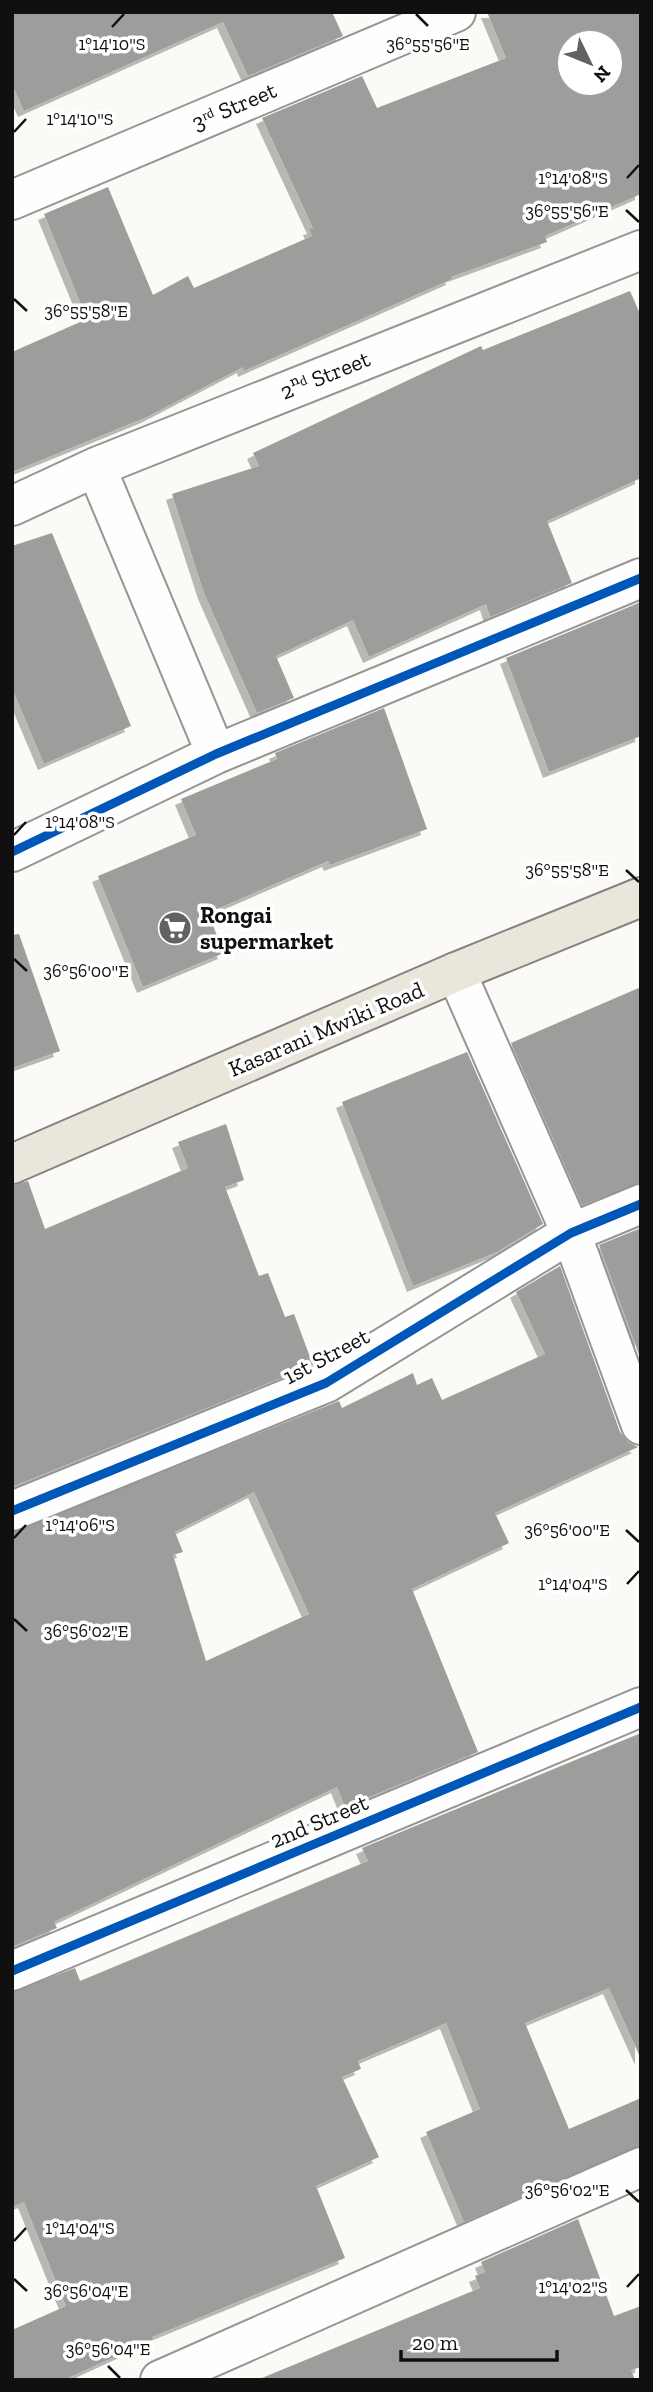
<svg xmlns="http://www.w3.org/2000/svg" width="653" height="2392" font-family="'Zilla Slab',serif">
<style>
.building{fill:#9f9d9b;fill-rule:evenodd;filter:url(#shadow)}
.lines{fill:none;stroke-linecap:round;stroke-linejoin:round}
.minor-casing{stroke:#969594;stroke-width:42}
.major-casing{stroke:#838381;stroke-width:42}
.minor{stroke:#fefefe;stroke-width:38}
.major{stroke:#ebe6dc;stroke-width:38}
.cycleway-casing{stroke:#fff;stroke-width:13}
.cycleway{stroke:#0057b8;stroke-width:9}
.ticks{fill:none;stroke:#101010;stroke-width:2.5}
.labels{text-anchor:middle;stroke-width:7;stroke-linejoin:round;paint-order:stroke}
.street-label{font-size:23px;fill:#101010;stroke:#fff}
.poi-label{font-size:23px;font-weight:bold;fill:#101010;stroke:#fff;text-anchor:start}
.ticks-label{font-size:18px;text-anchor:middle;fill:#101010;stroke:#fff;stroke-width:7;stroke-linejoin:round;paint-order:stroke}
</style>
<defs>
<filter id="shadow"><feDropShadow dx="-6" dy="6" stdDeviation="0" flood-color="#0004"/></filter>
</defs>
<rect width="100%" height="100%" fill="#fbfaf6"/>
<path class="building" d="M12 12H332L343 36 248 76 223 22 24 111 12 84Z
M487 12H641V194L545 236 547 242 451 277 452 279 244 371 243 367 147 417 12 472V352L87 319 44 214 108 187 153 295 188 276 194 288 312 236 309 229 313 228 262 118 362 76 377 108 506 58ZM569 42H611V84H569Z
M630 291 641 316V478L547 521 572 583 490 617 486 604 369 657 353 620 276 656 294 698 257 713 204 593 172 494 259 466 253 453 481 346 483 350Z
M52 533 131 726 44 764 12 688V546Z
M641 602V736L549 772 506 658Z
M384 708 427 829 330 865 328 861 208 913 224 953 143 987 98 876 196 835 181 799 277 759 275 753Z
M19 934 60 1051 12 1068V935Z
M641 987V1183L582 1205 511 1043Z
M467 1052 543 1224 497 1252 413 1286 342 1102Z
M226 1124 244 1180 225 1187 259 1276 268 1273 285 1317 294 1314 313 1365 12 1487V1185L28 1181 45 1229 188 1168 178 1142Z
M641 1228V1360L599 1245Z
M560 1266 620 1432 628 1442 638 1447 495 1513 509 1543 412 1589 478 1752 345 1807 337 1787 54 1922 57 1928 12 1947V1532L339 1401 342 1408 413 1373 417 1385 432 1378 442 1400 545 1354 516 1292ZM254 1492 309 1614 206 1661 173 1555 183 1552 175 1532Z
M641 1733V2059L609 1988 525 2023 569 2129 641 2098V2146L464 2222 426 2132 480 2109 446 2023 358 2061 361 2069 342 2077 379 2157 316 2186 345 2258 152 2337 153 2339 64 2380H12V2330L66 2306 24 2202 12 2207V1992L75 1968 80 1981 368 1861 362 1848Z
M578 2219 614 2316 641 2306V2367L631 2370 635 2380H257L480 2288 475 2276 485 2272 481 2262Z"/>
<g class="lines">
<defs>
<path id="minor" d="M12 200 456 12
M96 467 216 754
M12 506 96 467 641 250
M12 852 216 754 641 578
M456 972 571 1233 641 1425
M12 1511 326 1383 571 1233 641 1204
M12 1971 641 1707
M160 2380 641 2167"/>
<path id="major" d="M12 1164 456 972 641 897"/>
</defs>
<use href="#minor" class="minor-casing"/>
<use href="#major" class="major-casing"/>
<use href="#minor" class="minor"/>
<use href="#major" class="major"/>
<defs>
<path id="cycleway" d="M12 852 216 754 641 578
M12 1511 326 1383 571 1233 641 1204
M12 1971 641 1707"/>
</defs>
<use href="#cycleway" class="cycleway-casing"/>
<use href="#cycleway" class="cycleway"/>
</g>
<path class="ticks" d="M416 14 428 26M112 27 124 14M14 132 26 119M627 178 639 165M626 210 639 222M14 299 27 311M14 835 26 822M626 870 639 882M14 959 27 971M626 1530 639 1542M14 1538 26 1525M627 1584 639 1571M14 1619 27 1631M626 2190 639 2202M14 2241 26 2228M14 2279 27 2291M627 2287 639 2274M108 2366 120 2378"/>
<defs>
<symbol id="supermarket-disc" viewBox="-11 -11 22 22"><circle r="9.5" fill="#626260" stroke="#fff"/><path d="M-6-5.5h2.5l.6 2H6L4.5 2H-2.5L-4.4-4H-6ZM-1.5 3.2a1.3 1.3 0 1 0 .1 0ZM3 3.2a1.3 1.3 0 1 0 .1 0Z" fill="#fff"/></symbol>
</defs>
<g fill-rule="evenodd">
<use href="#supermarket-disc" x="156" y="909" width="38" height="38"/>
</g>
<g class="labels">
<g class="street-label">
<text transform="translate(234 106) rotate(-23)" y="8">3ʳᵈ Street</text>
<text transform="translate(325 375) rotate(-22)" y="8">2ⁿᵈ Street</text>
<text transform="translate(326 1029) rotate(-23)" y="8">Kasarani Mwiki Road</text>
<text transform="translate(326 1356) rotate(-28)" y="8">1st Street</text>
<text transform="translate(319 1821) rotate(-23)" y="8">2nd Street</text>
</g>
<g class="poi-label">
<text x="200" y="923">Rongai<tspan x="200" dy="26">supermarket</tspan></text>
</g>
</g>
<g class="ticks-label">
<text x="428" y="50">36°55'56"E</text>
<text x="112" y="50">1°14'10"S</text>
<text x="80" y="125">1°14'10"S</text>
<text x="573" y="184">1°14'08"S</text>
<text x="567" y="217">36°55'56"E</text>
<text x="86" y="317">36°55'58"E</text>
<text x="80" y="828">1°14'08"S</text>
<text x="567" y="876">36°55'58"E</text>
<text x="86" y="977">36°56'00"E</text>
<text x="80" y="1531">1°14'06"S</text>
<text x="567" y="1536">36°56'00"E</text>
<text x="573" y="1590">1°14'04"S</text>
<text x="86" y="1637">36°56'02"E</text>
<text x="567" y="2196">36°56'02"E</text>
<text x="80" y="2234">1°14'04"S</text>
<text x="573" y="2293">1°14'02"S</text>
<text x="86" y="2297">36°56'04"E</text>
<text x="108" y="2355">36°56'04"E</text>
</g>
<rect width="653" height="2392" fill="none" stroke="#101010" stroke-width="28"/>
<g transform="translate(590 63) rotate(133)"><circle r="33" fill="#ffffff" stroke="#9f9f9f" stroke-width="2"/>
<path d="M0-5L12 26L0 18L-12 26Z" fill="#626260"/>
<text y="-10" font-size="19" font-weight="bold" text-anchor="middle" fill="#101010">N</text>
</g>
<path d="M401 2350v10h156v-10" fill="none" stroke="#101010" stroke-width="3.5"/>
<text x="412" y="2350" font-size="21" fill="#101010" stroke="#ffffff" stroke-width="5" paint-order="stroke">20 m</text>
</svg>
